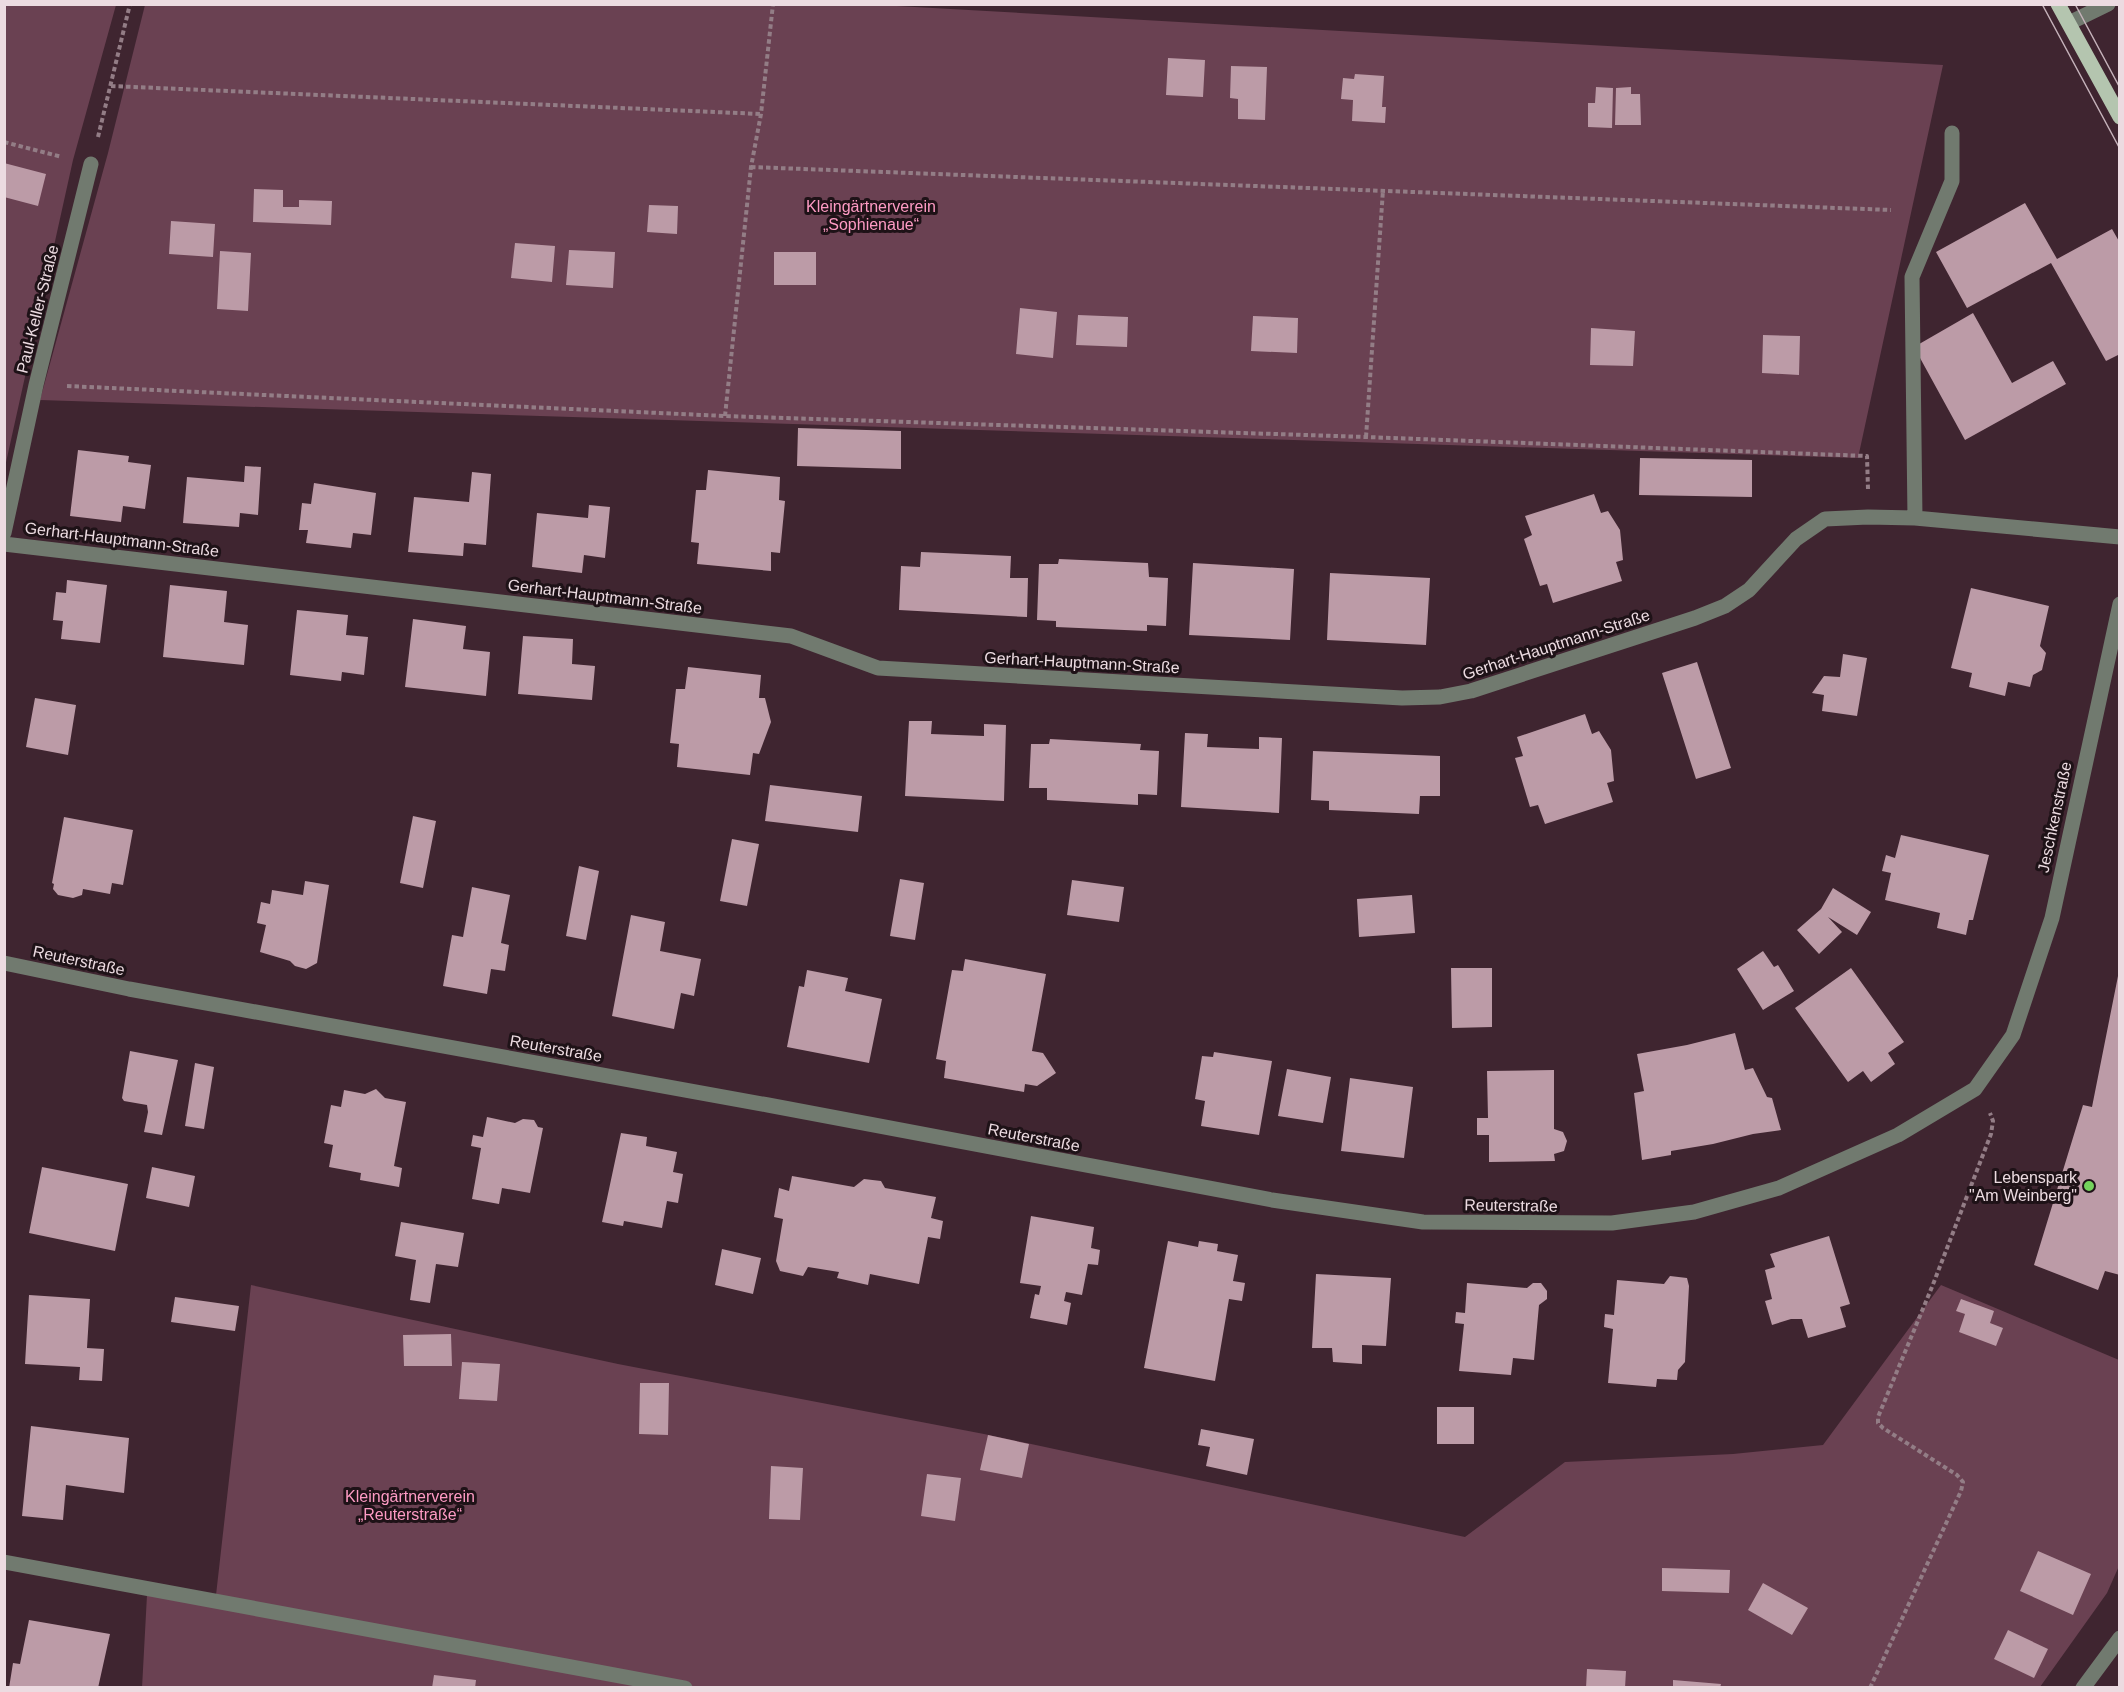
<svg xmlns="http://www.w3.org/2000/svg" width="2124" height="1692" font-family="Arial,sans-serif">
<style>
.green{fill:#6a4152}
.building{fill:#bc9ba7}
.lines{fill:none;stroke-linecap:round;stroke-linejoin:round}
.path{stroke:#937d86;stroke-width:4;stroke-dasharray:4.5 3;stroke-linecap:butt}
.minor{stroke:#717a6f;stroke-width:15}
.major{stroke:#b4c5af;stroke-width:15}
.tram{stroke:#c5b2ba;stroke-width:1.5}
.poi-dot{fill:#74d25c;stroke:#1e1217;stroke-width:2}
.labels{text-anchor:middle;stroke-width:6;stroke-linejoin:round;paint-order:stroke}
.park-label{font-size:16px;fill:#fe9bc4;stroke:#1e1217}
.street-label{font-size:16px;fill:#ecdbe1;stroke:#1e1217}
.poi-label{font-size:16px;fill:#ecdbe1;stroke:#1e1217;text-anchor:end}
</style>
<rect width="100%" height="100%" fill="#3f2530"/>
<path class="green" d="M5 5H116L73 160 5 467Z
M145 5H879L1943 65 1858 458 40 400 108 153Z
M251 1285 618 1364 984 1434 1465 1537 1565 1462 1733 1454 1823 1445 1941 1285 2119 1360V1566L2107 1593 2040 1687 142 1688 147 1595 215 1604Z"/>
<path class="building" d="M1168 58 1205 60 1203 97 1166 95Z
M1231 66 1267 67 1265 120 1238 119V99L1230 98Z
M1355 74 1384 76 1382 107H1386L1385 123 1352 121 1353 100 1341 99 1343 78 1354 79Z
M1596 87 1613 88 1612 128 1588 127V103H1595Z
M1631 87V94H1640L1641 125H1615L1616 88Z
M4 163 46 174 38 206 4 197Z
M254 189 283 190V207H299V200L332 201 331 225 253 222Z
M2025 203 2057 259 2112 229 2120 243V354L2106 361 2051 263 1967 308 1936 252Z
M649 205 678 206 677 234 647 232Z
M171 221 215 224 213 257 169 254Z
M515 243 555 246 552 282 511 278Z
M569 250 615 252 613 288 566 285Z
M220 251 251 253 248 311 217 309Z
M774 252H816V285H774Z
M1020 308 1057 312 1053 358 1016 354Z
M1973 313 2012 383 2053 361 2066 384 1965 440 1914 347Z
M1078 315 1128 317 1127 347 1076 345Z
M1253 316 1298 318 1297 353 1251 351Z
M1591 328 1635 331 1633 366 1590 365Z
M1763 335 1800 336 1799 375 1762 373Z
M798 428 901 431V469L797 466Z
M78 450 129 456 128 462 151 465 145 509 123 506 121 522 70 516Z
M1640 458 1752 460V497L1639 495Z
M245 466 261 467 258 515 240 513 239 527 183 523 187 477 244 482Z
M708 470 780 477 779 500 785 501 780 553 771 552V571L697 564 699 543 691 542 696 490H706Z
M472 472 491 474 486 545 464 543 463 556 408 552 414 497 469 502Z
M314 483 376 493 371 535 353 533 351 548 306 543 308 530H299L302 503 311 504Z
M1594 494 1601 513 1608 511 1620 530 1623 560 1616 562 1622 581 1553 603 1547 584 1540 586 1524 539 1532 535 1525 516Z
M589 505 610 507 605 558 584 555 582 573 532 567 537 513 588 518Z
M921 552 1011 556 1010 578H1028L1027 617 899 610 901 566 920 567Z
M1059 559 1148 563 1149 577 1168 578 1166 626 1147 625V631L1056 627V621L1037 620 1039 564H1058Z
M1193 563 1294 569 1290 640 1189 635Z
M1330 573 1430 578 1426 645 1327 640Z
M67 580 107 585 100 643 61 639 63 621 53 620 56 592 66 593Z
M170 585 227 591 224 622 248 625 244 665 163 657Z
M1971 588 2049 606 2040 646 2046 653 2042 670 2033 675 2030 687 2008 682 2005 696 1969 687 1972 673 1951 668Z
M297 610 348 615 346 635 368 637 364 675 342 672 341 681 290 675Z
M413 619 466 626 463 649 490 652 486 696 405 687Z
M523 636 573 639 572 664 595 666 592 700 518 694Z
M1843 654 1867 658 1857 716 1822 711 1824 695 1812 693 1824 676 1840 677Z
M1697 662 1731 768 1696 779 1662 673Z
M688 667 761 675 759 698H765L771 722 759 754 753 753 750 775 677 767 679 744 670 743 676 689H685Z
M35 698 76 705 68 755 26 747Z
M1585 714 1592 734 1599 731 1611 750 1614 781 1607 783 1613 802 1545 824 1538 805 1530 807 1515 758 1523 756 1517 737Z
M909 721H932L931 734 957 735 984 736V724L1006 725 1004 801 905 796Z
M1185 733 1208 734 1207 747 1259 749V737L1282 738 1279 813 1181 807Z
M1050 739 1141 744 1140 750 1159 751 1157 795 1138 794V805L1047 800V788H1029L1031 744H1049Z
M1313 751 1440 756V796H1420L1419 814 1329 810V801L1311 800Z
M770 785 862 796 858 832 765 821Z
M413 816 436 821 423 888 400 883Z
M64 817 133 830 123 885 112 883 110 894 83 889 82 895 73 898 58 895 53 889 54 884 52 883Z
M1901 835 1989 855 1973 920H1969L1966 935 1937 928 1940 913 1885 900 1891 873 1882 871 1886 855 1895 858Z
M732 839 759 844 747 906 720 901Z
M579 866 599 871 586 940 566 936Z
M900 879 924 883 915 940 890 936Z
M1072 880 1124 887 1119 922 1067 915Z
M305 881 329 885 317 963 306 969 295 966 290 961 260 952 266 925 257 923 261 902 270 904 272 890 303 895Z
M472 887 510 895 501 943 509 945 505 971 491 969 487 994 443 986 452 935 463 937Z
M1833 888 1871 912 1857 935 1828 917 1842 932 1819 954 1797 930 1821 909Z
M1412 895 1415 933 1359 937 1357 899Z
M631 915 665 922 660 951 701 959 694 996 681 993 674 1029 612 1016Z
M1763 951 1774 967 1778 965 1794 991 1763 1010 1737 969Z
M965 959 1046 974 1032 1051 1043 1053 1056 1073 1037 1086 1025 1084 1024 1092 944 1078 946 1061 936 1059 952 970 963 971Z
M1451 968H1492V1027L1452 1028Z
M1851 968 1904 1042 1888 1053 1895 1064 1871 1082 1863 1071 1848 1082 1795 1008Z
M807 970 848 978 845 991 882 999 869 1063 787 1047 799 986 804 987Z
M2118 976 2120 1275 2105 1271 2098 1290 2034 1265 2083 1105 2092 1107Z
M1735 1033 1745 1070 1753 1068 1767 1097 1772 1098 1781 1130 1753 1134 1713 1144 1671 1151V1155L1642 1160 1634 1093 1644 1091 1637 1054 1687 1045Z
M130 1051 178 1060 162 1135 144 1132 148 1112 147 1105 124 1101 122 1098Z
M1214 1052 1272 1061 1259 1135 1201 1126 1205 1101 1195 1099 1202 1056 1213 1057Z
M195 1063 214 1067 204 1129 185 1126Z
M1287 1069 1331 1077 1323 1123 1278 1116Z
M1554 1070V1129L1563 1132 1567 1141 1564 1151 1554 1154 1555 1161 1489 1162V1135H1477V1118H1488L1487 1071Z
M1350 1078 1413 1087 1404 1158 1341 1151Z
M376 1089 385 1098 406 1102 394 1166 402 1168 399 1187 360 1180 361 1173 329 1167 333 1145 324 1143 331 1105 341 1107 344 1090 365 1094Z
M487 1117 515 1123 523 1119 534 1120 538 1127 543 1128 530 1193 502 1188 499 1204 472 1199 481 1148 471 1146 473 1135 483 1137Z
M621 1133 647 1137 646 1146 677 1152 673 1172 683 1174 678 1203 667 1201 662 1228 624 1221 623 1226 602 1222Z
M42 1167 128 1184 115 1251 29 1233Z
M152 1167 195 1176 189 1207 146 1198Z
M792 1176 854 1187 864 1179 881 1181 885 1188 936 1197 931 1218 943 1221 940 1239 928 1237 919 1284 870 1274 868 1285 837 1278 839 1272 808 1267 803 1276 780 1271 776 1261 783 1219 774 1217 779 1188 789 1191Z
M1031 1216 1094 1227 1091 1248 1100 1250 1098 1265 1088 1264 1082 1295 1066 1292 1064 1301 1071 1303 1067 1325 1030 1318 1035 1294 1039 1295 1041 1286 1020 1283Z
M401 1222 464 1233 458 1267 436 1264 430 1303 410 1300 416 1260 395 1256Z
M1829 1236 1850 1304 1840 1307 1846 1327 1808 1338 1802 1319H1791L1772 1325 1765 1301 1772 1299 1765 1270 1775 1267 1770 1254Z
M1168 1241 1198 1247 1199 1241 1218 1244 1217 1251 1238 1255 1233 1281 1245 1283 1242 1301 1229 1299 1215 1381 1144 1368Z
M722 1249 761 1258 753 1294 715 1285Z
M1316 1274 1391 1278 1386 1346 1362 1345V1364L1333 1362 1332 1348H1312Z
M1670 1276 1687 1278 1689 1286 1685 1362 1678 1370 1677 1380 1657 1379 1656 1387 1608 1383 1613 1329 1604 1327 1605 1314 1614 1315 1617 1280 1664 1284Z
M1467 1283 1527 1288 1533 1283H1541L1547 1291V1299L1539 1305 1534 1360 1513 1358 1511 1375 1459 1371 1464 1324 1455 1323 1456 1312 1465 1313Z
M29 1295 90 1299 87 1348 104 1349 102 1381 79 1380 80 1367 25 1364Z
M175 1297 239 1306 235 1331 171 1322Z
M1961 1299 1994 1311 1990 1323 2003 1328 1996 1346 1959 1332 1965 1314 1956 1311Z
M451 1334 452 1366H404L403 1335Z
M462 1362 500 1364 497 1401 459 1399Z
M640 1383H669L668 1435 639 1434Z
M1437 1407H1474V1444H1437Z
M31 1426 129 1438 124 1493 66 1485 63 1520 22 1516Z
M1201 1429 1254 1439 1247 1475 1206 1466 1210 1447 1198 1445Z
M988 1435 1029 1444 1022 1478 980 1470Z
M771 1466 803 1468 800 1520 769 1519Z
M927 1474 961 1478 955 1521 921 1516Z
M2038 1551 2091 1574 2073 1615 2020 1591Z
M1662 1568 1730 1570 1729 1593 1662 1591Z
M1763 1583 1808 1608 1792 1635 1748 1610Z
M29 1620 110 1634 98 1688H9L13 1663 20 1664Z
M2008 1630 2048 1649 2034 1678 1994 1659Z
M1587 1669 1626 1671 1625 1688H1586Z
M434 1675 476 1680 475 1688H432Z
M1673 1680 1721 1684 1720 1688H1673Z"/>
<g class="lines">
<path class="path" d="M111 86 761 114
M98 137 130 4
M4 142 62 157
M751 167 1891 210
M67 386 725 416 1366 437 1867 456 1868 489
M725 416 751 167 761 114 773 4
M1366 437 1383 190
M1870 1688 1961 1491 1963 1482 1957 1475 1883 1428 1878 1423V1417L1932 1287 1991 1134 1993 1121 1990 1113"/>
<path class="minor" d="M2069 23 2108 4
M1915 518 1912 277 1952 181V133
M4 533 36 385 91 164
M4 544 791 636 878 668 1402 698 1440 697 1471 691 1695 618 1725 606 1749 590 1796 539 1825 519 1868 517 1915 518 2120 537
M4 963 129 989 768 1105 1272 1200 1423 1222 1612 1223 1694 1212 1779 1188 1898 1135 1975 1089 2013 1035 2052 918 2120 604
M4 1562 685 1688
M2083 1688 2120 1638"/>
<path class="major" d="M2058 4 2120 117"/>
<path class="tram" d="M2042 4 2120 149
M2075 4 2120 88"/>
</g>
<circle class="poi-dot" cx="2089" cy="1186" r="6"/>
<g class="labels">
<g class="park-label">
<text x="871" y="212">Kleingärtnerverein<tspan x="871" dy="18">„Sophienaue“</tspan></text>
<text x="410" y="1502">Kleingärtnerverein<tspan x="410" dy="18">„Reuterstraße“</tspan></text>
</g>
<g class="street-label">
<text transform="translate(37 309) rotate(-76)" y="6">Paul-Keller-Straße</text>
<text transform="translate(122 539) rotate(7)" y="6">Gerhart-Hauptmann-Straße</text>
<text transform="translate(605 596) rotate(7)" y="6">Gerhart-Hauptmann-Straße</text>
<text transform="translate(1556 644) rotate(-18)" y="6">Gerhart-Hauptmann-Straße</text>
<text transform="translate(1082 662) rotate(3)" y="6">Gerhart-Hauptmann-Straße</text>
<text transform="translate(2054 817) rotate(-78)" y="6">Jeschkenstraße</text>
<text transform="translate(79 960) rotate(12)" y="6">Reuterstraße</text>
<text transform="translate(556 1048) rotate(10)" y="6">Reuterstraße</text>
<text transform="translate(1034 1137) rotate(11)" y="6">Reuterstraße</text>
<text transform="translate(1511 1205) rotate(1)" y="6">Reuterstraße</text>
</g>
<g class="poi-label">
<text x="2077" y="1183">Lebenspark<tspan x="2077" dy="18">"Am Weinberg"</tspan></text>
</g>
</g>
<rect width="2124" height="1692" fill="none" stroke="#ecdbe1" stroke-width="12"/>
</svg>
